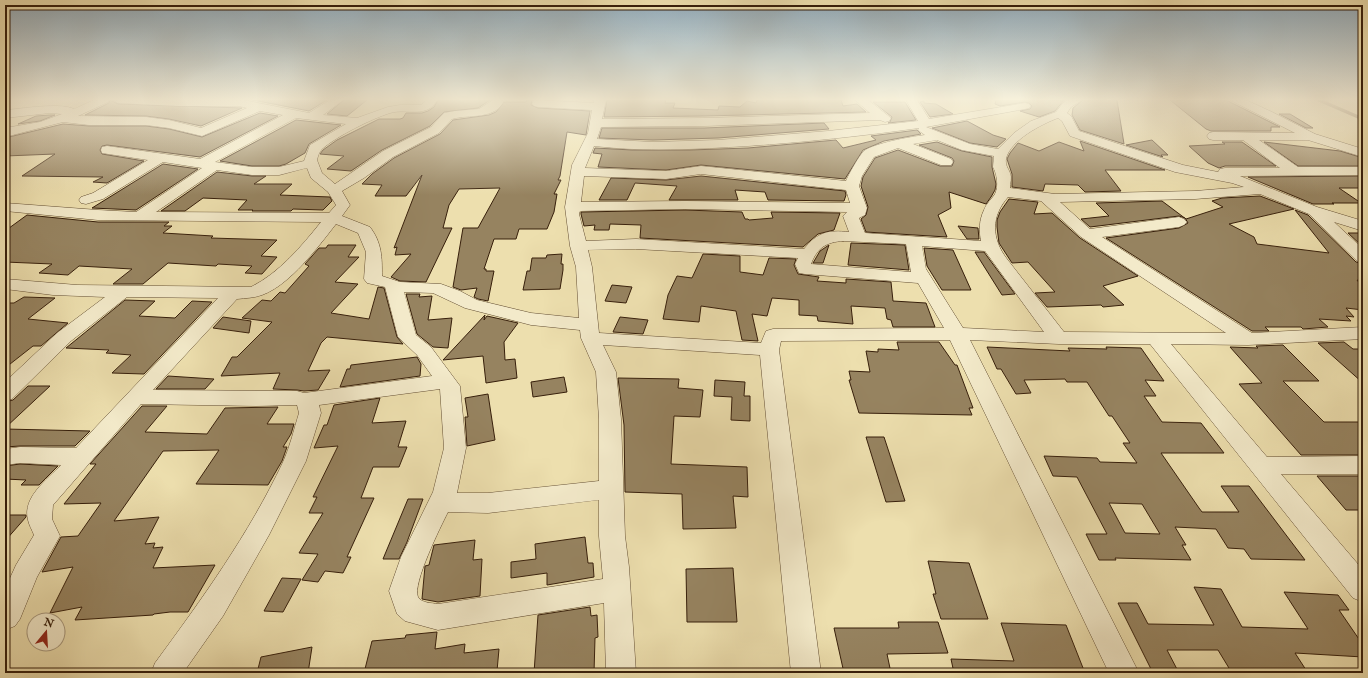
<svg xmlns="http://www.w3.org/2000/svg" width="1368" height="678" font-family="'IM FELL English',serif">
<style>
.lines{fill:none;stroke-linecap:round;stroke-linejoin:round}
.stream{stroke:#7f6b4c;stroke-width:3.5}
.building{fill:#968360;stroke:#371f0b;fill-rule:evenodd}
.street-casing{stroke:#644f34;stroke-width:1}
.street{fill:#f3eaca;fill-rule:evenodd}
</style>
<rect width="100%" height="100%" fill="#eddfae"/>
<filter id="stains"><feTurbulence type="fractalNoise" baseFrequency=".005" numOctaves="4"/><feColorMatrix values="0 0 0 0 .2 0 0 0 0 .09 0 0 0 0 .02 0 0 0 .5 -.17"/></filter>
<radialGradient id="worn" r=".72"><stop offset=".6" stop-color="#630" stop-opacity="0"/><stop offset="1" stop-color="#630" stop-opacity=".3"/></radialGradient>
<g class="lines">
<path class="stream" d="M1319 100 1363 119"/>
</g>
<path class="building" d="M110 100 118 104 242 108 201 126 169 119 146 116 85 115 109 103Z
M253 100H327L309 111Z
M344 100H367L347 116 327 114Z
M438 100H490L478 108 444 112 430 126 382 150 351 171 327 169 344 156 320 154 323 150 337 140 379 119H400L403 118 406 113H422L428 111 434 107Z
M527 100H532L531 105 538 108 590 111 586 135 567 132 560 176 558 180H561L554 194H557L554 212 547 229H519L516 239H494L484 269H486V271H494L488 301 478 299 474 297 477 288 461 290 453 287 463 228H478L500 188 459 189 449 205 443 228H452L426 282 400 281 391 277 411 254 395 255 397 247 394 248 422 175 406 196H375L382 185 362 184 372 174 394 158 440 134 453 120 489 115 496 112 504 102H526Z
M607 100H666L665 103H675L673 108 718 110 719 106 740 107 747 101 756 103 757 100H841L843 106 857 104 866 112 704 116 604 117Z
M996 100H1064L1055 111 1039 117 1020 111 1030 109 1032 106 1029 103 1025 102 1000 106 995 104Z
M1083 100H1117L1124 144 1080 130 1072 115 1073 108Z
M1170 100H1226L1280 127H1271V131H1211L1206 129Z
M924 101V103L936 104 953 114 930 117 920 102Z
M873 102H905L916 120 888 123 890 122 892 117Z
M260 113 278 116 200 157 107 145 102 146 100 150 102 154 144 161 107 183 93 182 103 177 22 176 55 154 5 156V138L63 124 89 126H146L169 129 202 137Z
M1279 114H1290L1313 128H1306Z
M50 115H55L40 121 18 124 36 116Z
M296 120 341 125 309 144 305 153 286 164 279 166H252L220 161Z
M967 121 993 135 1006 139 997 147 970 143 932 128Z
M824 123 829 129 718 138 653 140 599 138 602 128H704Z
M917 130 921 134 884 141 863 150 845 179 701 165 666 170 598 167 602 154 593 153 595 148 632 150H690L748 148 836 140 843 148 876 140 871 136Z
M1152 140 1168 155H1161L1163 157 1126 145Z
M1080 141 1165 170H1105L1121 191 1085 192 1078 185 1045 184 1043 191 1012 187V174L1007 159 1010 153 1018 143 1039 151 1059 142 1084 151Z
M937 142 962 151 992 157V167L996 184 995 190 991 197 986 204 949 192 951 208 938 215 947 237 866 232 861 219 866 215 868 207 861 186 863 177 875 158 898 150 940 166H952L954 161 952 158 919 145Z
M1222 142H1242L1276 166H1225L1219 168 1208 163 1189 146 1225 144Z
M1264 142 1340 151 1363 158V166H1298Z
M163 164 198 169 136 210 92 208Z
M217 172 252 176H266L254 184H292L280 195 330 197 332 201 323 210 293 209 291 211H252L253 210H238L247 200 203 198 185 211H161Z
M701 176 845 191 846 195 844 201 768 200 765 192 735 190 738 200H669L677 186 635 183 627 200H599L611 178 666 180Z
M1363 176V188H1339L1361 203H1332L1334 204H1313L1248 177Z
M1260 196 1294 209 1229 224 1254 237 1257 244 1329 253 1295 210 1308 215 1356 262 1363 264V281L1357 280 1363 288V310L1346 308 1354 317 1346 316 1351 321 1319 319 1328 327 1303 329 1301 327H1265L1269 331H1252L1106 238 1179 228 1188 223 1185 218 1179 216 1090 227 1081 219 1109 216 1096 203 1162 201 1186 219 1223 207 1212 201 1222 198Z
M1009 199 1038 202 1034 214 1052 213 1080 238 1138 276 1103 286 1124 305 1103 307 1101 305 1047 307 1035 293 1055 292 1028 262 1012 263 999 243 997 227V220L1000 212Z
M685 210 742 212 745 219H748L749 220 773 218 771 212 840 213 834 230 818 234 803 247 640 238 641 225 610 224 609 230H594L595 225 584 226 581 214V212Z
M27 215 98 222H169L164 226H172L163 233 213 236 211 238 277 240 261 256 277 257 262 274 245 273 252 266 218 264 216 266 168 263 143 284H113L132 269 79 266 68 275 39 273 52 264 5 262V231Z
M958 226 978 228 979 239H967Z
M1348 233H1363V247Z
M851 243 905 245 909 270 848 265Z
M328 245H356L348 257H359L335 282 358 284 331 313 369 319 378 287 384 288 397 337 403 344 327 337 321 343 308 371 330 370 318 390 304 391 297 390 273 389 280 373 221 376 232 357H237L272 322 242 318 262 300 271 301 280 292 285 293 309 266 305 264 319 248H326Z
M829 245 823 263H813L820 251Z
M924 248 953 250 971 290H942L927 266Z
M975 252H984L1015 294 1002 295Z
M562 254 561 264H563V270L560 289 523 290 527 271H530L532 258H546L547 255Z
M703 254 740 256V272L763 275 769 258 796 259 794 265 798 274 819 277 817 281 846 283V279L891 282 893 301 926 303 935 327H893L891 320 887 319 885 308 851 306 853 324 818 321 817 316 799 315V300L772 298 767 316 752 314 758 341 742 340 736 311 701 306 699 322 663 319 668 295 677 276 692 278Z
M612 285 632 287 626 303 605 301Z
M406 294H420L419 297 432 296 428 320 452 318 448 348 433 347 417 334Z
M24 297 55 298 28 319 68 323 41 346H33L5 368V303H14Z
M125 300 155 301 139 316 175 318 192 301 212 302 144 374 112 373 131 355 106 353 109 350 66 348Z
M485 315 484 320 487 316 518 323 504 342 505 360 515 359 517 378 486 383 483 356 443 360Z
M223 317 251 321 249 333 213 328Z
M620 317 648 320 643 334 613 332Z
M897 342H939L955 365H957L973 408H969L972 415 859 413 849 380H851L849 371 870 372 866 351 878 352V349L899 350Z
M1344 342 1353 349H1363V383L1318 343Z
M1283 345 1319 381H1283L1324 422H1363V455H1301L1239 384 1262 383 1230 347 1258 348 1256 346Z
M987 347 1070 351 1068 348 1107 349 1106 347 1141 348 1164 381 1145 380 1156 396H1144L1162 422 1201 423 1224 453H1161L1199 508 1202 512H1239L1221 486H1249L1305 560 1251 559 1244 549 1228 548 1216 529 1175 527 1186 545H1182L1191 560 1115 558 1116 560H1099L1086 534H1107L1077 477 1053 476 1044 456 1097 458 1100 462 1137 463 1123 443H1130L1112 416H1109L1087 382H1067L1065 379 1024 380 1031 393 1016 394 1001 369H997ZM1109 503 1142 504 1160 534 1125 533Z
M417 357 421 364 420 376 340 387 347 369H350L351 365Z
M168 376 214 379 205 389H156Z
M564 377 567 392 533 397 531 382Z
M618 378 679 379 678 388 703 390 700 417 674 416 671 464 747 467 748 497 733 496 736 528 683 529 682 494 625 492 624 425Z
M715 380 745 382 744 396H750V421L731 420 732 397 714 396Z
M28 386H50L5 428V402L13 400Z
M488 394 495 440 467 446 465 417H468L465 398Z
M380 398 372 423 406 421 398 447H407L399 467H373L361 498H374L347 557H351L343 573 325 571 318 582 302 580 318 554 299 553 323 513H309L317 497H313L338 446 314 448 324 425H327L334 405Z
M142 406H167L145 432 207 434 225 408 278 407 267 424H294L291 434 283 447H287L282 461 268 485 196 484 219 450 163 451 114 521 159 517 145 544 155 543 153 548 163 547 153 568 215 565 188 612H170L154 614 153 615 75 620 82 607 50 613 73 567 42 572 61 537 78 536 101 503 64 504 96 464H90Z
M5 429 90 431 75 446H20L5 447Z
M866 437H884L905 501 886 502Z
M20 464 58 466 39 485H21L26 480 5 479V466Z
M1317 476H1363V510H1346Z
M408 499H423L407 542 399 559H383Z
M5 515H26V517L5 541Z
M585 537 588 563H593L594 577 547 585V573L511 578V562L536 559 535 544Z
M475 540 473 560 482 559 480 596 438 602 422 599 425 566 429 565 434 545Z
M928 561 969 563 988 619H941L933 594H936Z
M733 568 737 622H687L686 569Z
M282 578 301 579 283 612 264 611Z
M1194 587 1221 589 1242 627 1308 629 1284 592 1338 595 1349 610H1339L1363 645V657L1295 653 1308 673H1232L1218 650H1167L1179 673H1153L1118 603H1137L1148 624 1214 625Z
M590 607 591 616 597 615 598 637 595 638 594 673H534L538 615Z
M898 622H938L948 653 887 654 891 673H844L834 628H899Z
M1001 623 1066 625 1085 673H954L951 659 1014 661Z
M437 632 435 649 465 644 464 653 499 649 497 671 485 673H364L372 641 405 638 406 635Z
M312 647 308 673H257L261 657Z"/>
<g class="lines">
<defs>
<path id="street" d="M94 100H109L108 102 78 116 146 117 169 120 201 128 247 108 239 106H178L118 103 113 100H243L309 113 330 100H343L323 115 357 118 388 107 400 105H421L426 100H437C427 119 407 108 390 113 371 119 337 136 322 149 319 152 318 156 317 160L322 173 335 184 383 151 431 127 444 113 455 111 479 109 493 100H504C497 120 468 114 452 119L439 133 393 157 364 178 342 191 350 205 342 216 370 227C382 243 382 257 382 276L400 282 441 284 460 291 477 300 531 313 579 318 576 267 570 246 565 207 572 165 588 133 592 110 538 107 534 106 532 104 534 100 594 103V100H606L602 119 704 118 870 113 855 100H868L891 118 889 121 885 122 880 120 704 126 601 127 597 139 653 142 718 140 828 131 918 121 906 100H917L929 119 1025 103 1029 104 1031 106 1029 108 1025 109 926 127 970 144 998 149 1014 133 1031 121 1056 112 1063 103 1067 100H1082L1071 107 1067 113 1071 116 1079 131 1183 165 1218 172 1220 169 1225 168H1280L1243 140H1213L1209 139 1207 136 1209 133 1213 132 1295 133 1230 100H1246L1272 112 1315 134 1363 149V157L1308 140H1259L1298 167H1363V175L1240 176 1317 207 1363 221V231L1334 222 1363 249V263L1357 261 1309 214 1260 194 1195 199 1060 202 1090 229 1179 217 1184 219 1187 222 1184 225 1179 227 1102 237 1252 333 1363 327V339L1248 345 1171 344 1267 457 1363 456V474H1281L1363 570V602L1353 598 1150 344H1059L970 340 1139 673H1109L950 340 781 341 779 350 821 673H791L760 355 603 345 616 372 621 419 625 536 629 567 636 673H606L604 603 438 630 405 621 397 614 389 591 401 557 433 492 444 448 440 389 319 405 321 413 306 461 269 535 223 616 183 673H151L155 663C202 599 249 534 283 462 290 447 294 429 299 413L297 405 256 406 141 404 53 505 52 519 60 536 37 577 20 619 15 626 5 630V589L16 565 34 535C32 530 29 525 28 520 22 497 47 480 61 465L20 463 5 465V449L20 447 76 448 218 298 127 297 71 341 12 399 5 401V382L57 333 105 297 53 295 5 289V279L77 285 251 287C279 273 301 247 321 222L98 220 5 211V203L98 210 136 212 202 168 163 162 103 199 86 204 81 203 79 200 81 197 93 193 148 160 102 153 101 150 102 147 107 146 200 159 283 115 260 111 202 136 169 128 146 125H89L63 122 5 137V128L40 122 62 114 50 113 5 118V110C21 109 60 102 74 109ZM296 118 346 124 310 145 304 161 279 167H252L215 162ZM1058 118 1062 121 1070 136 1175 172 1232 183 1244 187 1195 191 1055 194 1010 188C1010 184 1012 177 1010 173 1008 168 1005 165 1006 159 1010 140 1042 124 1058 118ZM919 128 918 130 925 135C910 137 875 143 864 151 859 156 849 174 846 181L701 166 666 171 585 168 594 146C645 152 696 149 748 146 805 142 862 136 919 128ZM937 140 962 150 994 156 993 167C997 174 999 186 995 194 991 200 986 204 984 210 979 220 979 231 981 241L865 233 859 218 865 215 867 208 859 186 862 176 874 157 898 148 941 165H951L953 162 951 159 913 144ZM307 168 311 178 328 192 336 205 329 213 156 212 217 170 252 175H279ZM701 174 846 190 850 203 685 201 581 202 584 176 666 179ZM1008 197 1041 201 1081 237 1226 333 1064 332 1007 259C991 238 991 216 1008 197ZM685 209 847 212 843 216 849 232C828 230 818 232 804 249L636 239 586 241 579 214 580 211ZM336 224 358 233 366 252 364 279 367 283 385 287 398 337 417 355 432 376 304 393 297 391 153 390 237 299C246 298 254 298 262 295 290 285 318 247 336 224ZM843 241 906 244 911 272 811 264C817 248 826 242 843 241ZM922 246 985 251 1044 332 963 328 926 269ZM636 249 798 258 795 264 799 273 805 274 918 283 944 328 773 329 766 331 761 343 599 333 592 267 588 250ZM404 292 433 293 465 308 531 325 580 330 581 338 596 372 599 419V481L488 493H457L466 448 460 386 431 347 416 335ZM599 500V536L603 579 438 604C432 603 421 603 418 597 412 584 441 526 448 512L488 513Z"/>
</defs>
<use href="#street" class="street-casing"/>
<use href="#street" class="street"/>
</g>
<linearGradient id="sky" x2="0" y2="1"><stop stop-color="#91abbb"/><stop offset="0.51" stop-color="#f7f1db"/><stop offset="1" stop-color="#f7f1db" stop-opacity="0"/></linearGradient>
<rect width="1368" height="195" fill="url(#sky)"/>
<rect width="1368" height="678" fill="none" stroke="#eddfae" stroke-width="20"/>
<rect x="6" y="6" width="1356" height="666" fill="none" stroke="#371f0b" stroke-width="2"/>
<rect x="10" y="10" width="1348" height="658" fill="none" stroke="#371f0b"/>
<g transform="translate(46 632) rotate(18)"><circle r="19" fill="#f3eaca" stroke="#a8997e"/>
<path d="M0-3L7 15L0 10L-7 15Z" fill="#8f2418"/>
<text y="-6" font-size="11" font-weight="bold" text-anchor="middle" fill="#371f0b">N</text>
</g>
<rect width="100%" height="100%" filter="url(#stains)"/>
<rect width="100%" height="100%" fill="url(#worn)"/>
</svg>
